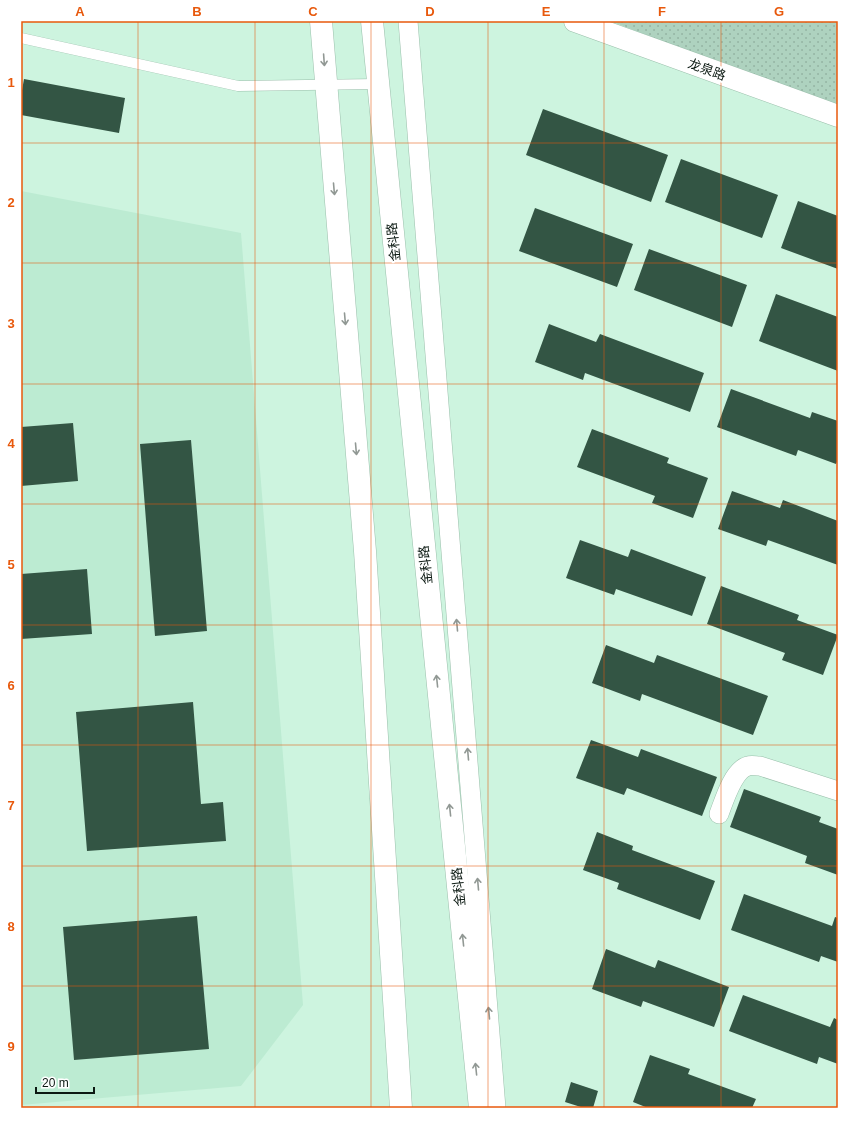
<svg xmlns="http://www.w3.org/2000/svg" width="859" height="1129" font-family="Arial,'Noto Sans SC',sans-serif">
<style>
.built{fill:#bcebd2}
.grass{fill:url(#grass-dots)}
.building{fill:#354}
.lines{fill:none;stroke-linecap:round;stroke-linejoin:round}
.service-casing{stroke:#9abfab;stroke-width:11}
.minor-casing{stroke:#9abfab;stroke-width:20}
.tertiary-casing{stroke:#9abfab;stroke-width:23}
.secondary-casing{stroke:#9abfab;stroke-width:23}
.service{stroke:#fff;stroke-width:10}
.minor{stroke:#fff;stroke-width:19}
.tertiary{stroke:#fff;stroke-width:22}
.secondary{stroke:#fff;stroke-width:22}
.oneway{stroke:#919894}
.grid{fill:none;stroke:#e8590c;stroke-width:1;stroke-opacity:0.55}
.labels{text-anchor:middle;stroke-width:4;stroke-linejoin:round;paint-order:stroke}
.street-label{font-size:13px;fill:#0b1912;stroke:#fff}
.neatline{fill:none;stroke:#e8590c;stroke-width:1.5}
.grid-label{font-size:13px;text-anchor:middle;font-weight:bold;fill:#e8590c}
</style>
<defs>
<pattern id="grass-dots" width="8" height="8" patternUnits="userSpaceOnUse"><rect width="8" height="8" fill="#aed2bf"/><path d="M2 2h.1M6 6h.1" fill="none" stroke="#94b4a3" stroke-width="1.8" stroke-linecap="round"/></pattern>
</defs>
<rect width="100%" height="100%" fill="#cdf4df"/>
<path class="built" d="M21 191 241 233 303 1005 241 1086 21 1105Z"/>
<path class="grass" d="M610 21H838V108Z"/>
<path class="building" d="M24 79 125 98 119 133 21 115V96Z
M543 109 668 155 651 202 526 155Z
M681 159 778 195 762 238 665 202Z
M798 201 838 216V269L781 248Z
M535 208 633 244 617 287 519 251Z
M649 249 747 285 732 327 634 290Z
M776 294 838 317V371L759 341Z
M549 324 596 342 600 334 704 373 690 412 585 373 583 380 535 362Z
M731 389 810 418 812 412 838 421V460L836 464 798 450 796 456 717 427Z
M73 423 78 481 21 486V427Z
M592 429 669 458 667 463 708 478 693 518 652 503 655 496 577 467Z
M191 440 207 631 155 636 140 444Z
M732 491 780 508 783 500 838 521V565L768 540 766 546 718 529Z
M580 540 628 557 631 549 706 577 692 616 616 589 614 595 566 578Z
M87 569 92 634 21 639V574Z
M721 586 799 615 797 620 838 635 823 675 782 660 785 653 707 624Z
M606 645 654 663 657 655 768 696 753 735 642 694 640 701 592 683Z
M193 702 201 804 223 802 226 841 87 851 76 712Z
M591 740 638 757 641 749 717 777 702 816 627 788 624 795 576 778Z
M744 789 821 817 819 822 838 829V875L805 863 807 856 730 827Z
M597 832 633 846 632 850 715 881 700 920 617 889 619 883 583 870Z
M744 894 832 926 835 917 838 918V962L821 956 819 962 731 930Z
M197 916 209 1049 74 1060 63 927Z
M606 949 655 968 658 960 729 987 714 1027 643 1001 641 1007 592 989Z
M743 995 830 1027 834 1018 838 1020V1064L819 1057 817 1064 729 1031Z
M650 1055 690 1069 688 1074 756 1099 752 1108H648L633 1102Z
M571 1082 598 1091 593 1108H584L565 1102Z"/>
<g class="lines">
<defs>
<path id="service" d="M21 38 238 86 377 84"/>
<path id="minor" d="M408 21 496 1108
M719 814C724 801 733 770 748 766 751 765 756 766 760 766L838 791"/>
<path id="tertiary" d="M575 21 838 116"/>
<path id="secondary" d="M321 21 365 551 401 1108
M372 21 480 1108"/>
</defs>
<use href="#service" class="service-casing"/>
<use href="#minor" class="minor-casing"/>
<use href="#tertiary" class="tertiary-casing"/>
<use href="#secondary" class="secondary-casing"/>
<use href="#service" class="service"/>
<use href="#minor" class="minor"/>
<use href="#tertiary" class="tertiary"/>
<use href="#secondary" class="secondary"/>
</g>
<defs><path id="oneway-shaft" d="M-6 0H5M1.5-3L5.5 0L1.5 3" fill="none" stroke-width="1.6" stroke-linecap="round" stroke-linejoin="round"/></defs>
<g class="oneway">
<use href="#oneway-shaft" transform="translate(324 60) rotate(86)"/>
<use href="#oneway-shaft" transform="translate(334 189) rotate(85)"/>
<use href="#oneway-shaft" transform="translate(345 319) rotate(85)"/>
<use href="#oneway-shaft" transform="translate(356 449) rotate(85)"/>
<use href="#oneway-shaft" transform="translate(457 625) rotate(-95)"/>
<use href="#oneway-shaft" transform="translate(437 681) rotate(-96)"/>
<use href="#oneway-shaft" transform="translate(468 754) rotate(-95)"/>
<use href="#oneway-shaft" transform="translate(450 810) rotate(-96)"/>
<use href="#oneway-shaft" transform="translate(478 884) rotate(-95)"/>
<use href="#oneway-shaft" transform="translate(463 940) rotate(-96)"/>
<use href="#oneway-shaft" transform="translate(489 1013) rotate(-95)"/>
<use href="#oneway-shaft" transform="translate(476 1069) rotate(-96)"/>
</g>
<path class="grid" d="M138 21V1108M255 21V1108M371 21V1108M488 21V1108M604 21V1108M721 21V1108M21 143H838M21 263H838M21 384H838M21 504H838M21 625H838M21 745H838M21 866H838M21 986H838"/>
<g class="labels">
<g class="street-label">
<text transform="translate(707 69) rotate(20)" y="5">龙泉路</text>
<text transform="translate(393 242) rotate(-96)" y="5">金科路</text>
<text transform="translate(425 565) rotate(-96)" y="5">金科路</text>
<text transform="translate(458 887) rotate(-96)" y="5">金科路</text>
</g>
</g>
<rect width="859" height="1129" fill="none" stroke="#ffffff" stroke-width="44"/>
<path d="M36 1087v6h58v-6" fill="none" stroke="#0b1912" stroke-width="2"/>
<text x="42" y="1087" font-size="12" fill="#0b1912" stroke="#ffffff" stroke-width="3" paint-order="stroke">20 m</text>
<rect x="22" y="22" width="815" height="1085" class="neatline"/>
<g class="grid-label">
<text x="80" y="16">A</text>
<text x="197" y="16">B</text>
<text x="313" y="16">C</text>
<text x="430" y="16">D</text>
<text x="546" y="16">E</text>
<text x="662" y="16">F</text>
<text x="779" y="16">G</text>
<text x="11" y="87">1</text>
<text x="11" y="207">2</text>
<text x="11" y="328">3</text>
<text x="11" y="448">4</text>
<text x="11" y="569">5</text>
<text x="11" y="690">6</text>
<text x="11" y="810">7</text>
<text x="11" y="931">8</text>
<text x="11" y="1051">9</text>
</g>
</svg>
